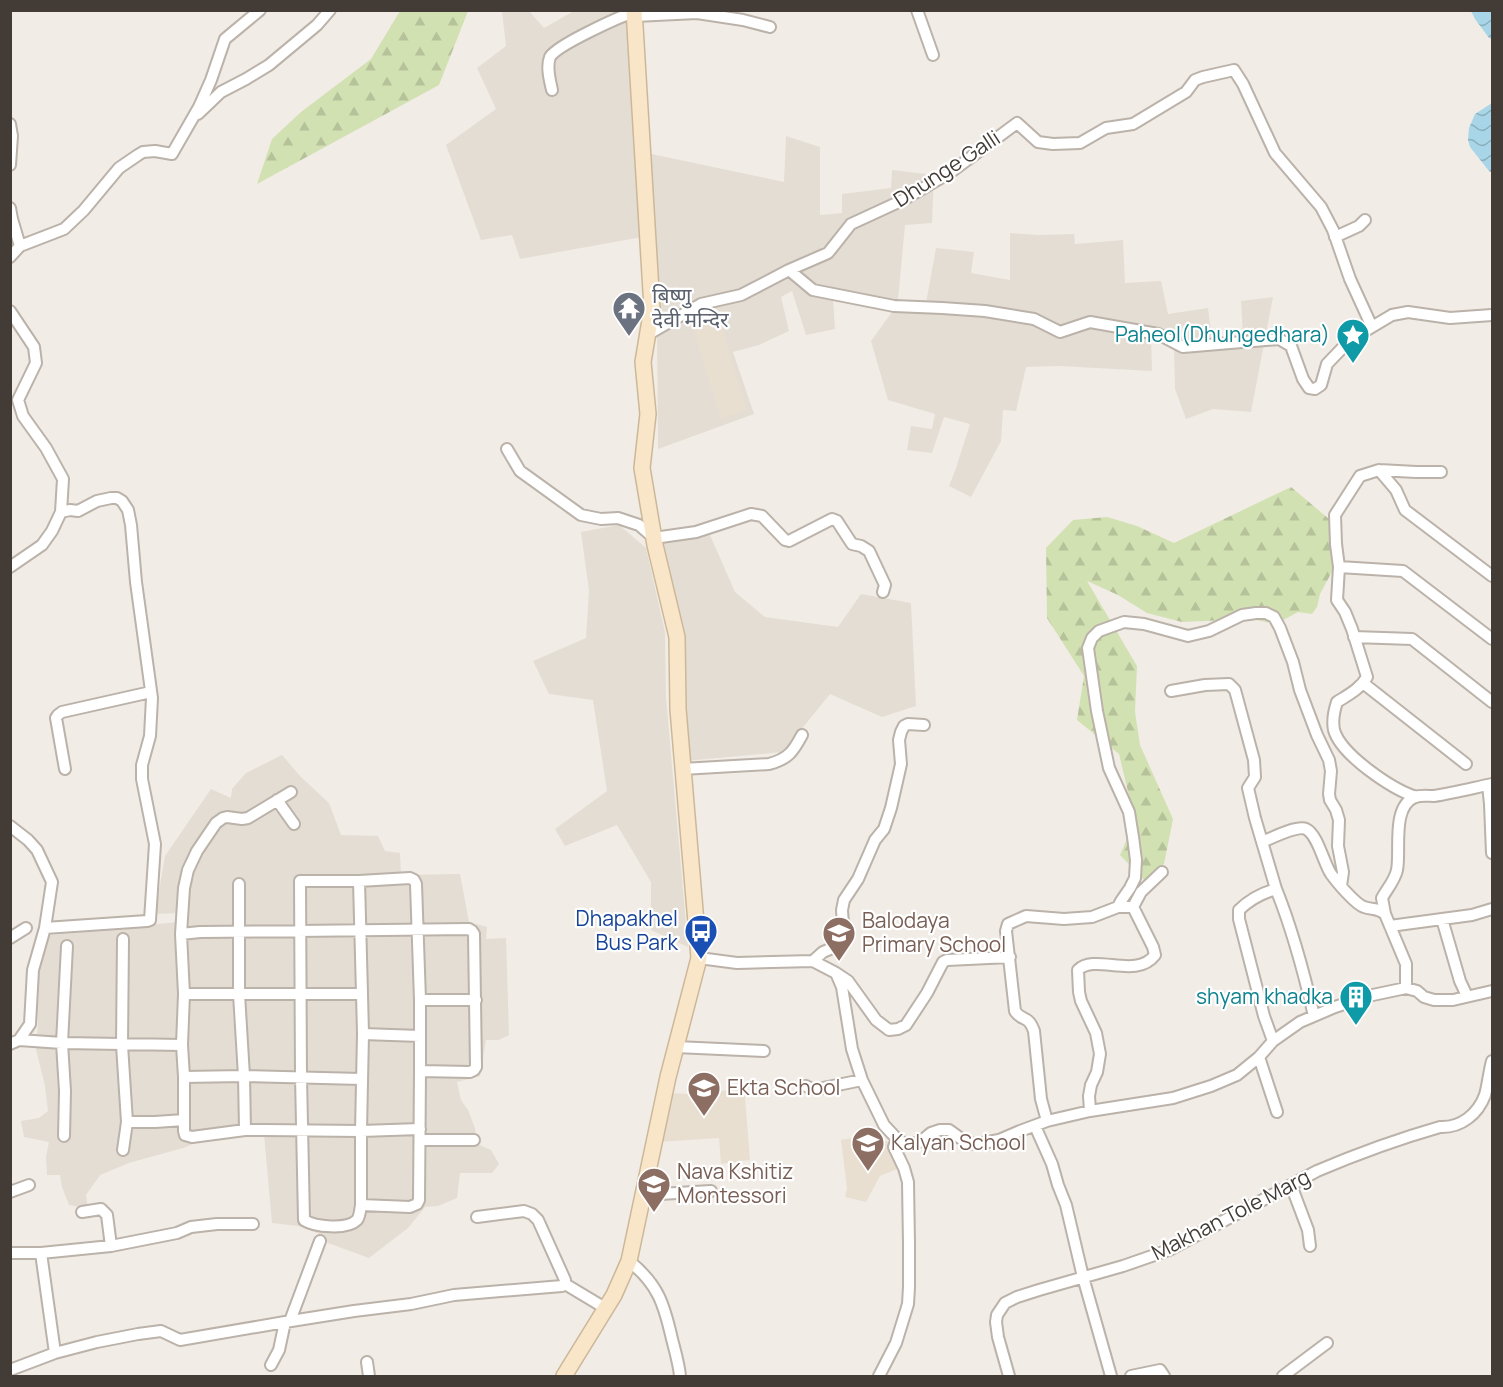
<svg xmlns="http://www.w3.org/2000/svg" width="1503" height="1387" font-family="Manrope,'Noto Sans Devanagari',sans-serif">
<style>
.residential{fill:#e4ddd4}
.education{fill:#e9dfd1}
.forest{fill:url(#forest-firs)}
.water{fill:url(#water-waves)}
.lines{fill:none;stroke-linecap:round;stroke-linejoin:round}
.street-casing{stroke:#bbb2a9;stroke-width:14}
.secondary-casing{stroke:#ccb899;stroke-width:18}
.street{stroke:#fff;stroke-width:10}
.secondary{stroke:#f9e6c8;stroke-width:15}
.labels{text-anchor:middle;stroke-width:4.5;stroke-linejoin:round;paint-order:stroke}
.street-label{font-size:21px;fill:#433c36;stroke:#fff}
.worship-label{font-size:21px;fill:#5b616d;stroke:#fff;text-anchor:start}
.culture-label{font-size:21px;fill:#0d838f;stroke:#fff;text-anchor:end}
.transit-label{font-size:21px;fill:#164399;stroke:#fff;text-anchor:end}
.education-label{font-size:21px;fill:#785e54;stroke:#fff;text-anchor:start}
</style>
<defs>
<pattern id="forest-firs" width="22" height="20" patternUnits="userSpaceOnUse" patternTransform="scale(1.5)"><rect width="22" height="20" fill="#d2e1b2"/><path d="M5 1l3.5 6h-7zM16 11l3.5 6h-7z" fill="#b6c29a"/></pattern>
<pattern id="water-waves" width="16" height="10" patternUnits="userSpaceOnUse" patternTransform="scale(1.5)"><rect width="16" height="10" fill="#a8d6e8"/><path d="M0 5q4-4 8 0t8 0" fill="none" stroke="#8aafbd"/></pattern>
</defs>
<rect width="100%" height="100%" fill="#f1ece6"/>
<path class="residential" d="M502 11H529L544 28 574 11H623L627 28 642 237 520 259 512 235 481 240 446 145 496 109 477 68 506 46Z
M786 136 820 147V215L842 213V194L891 188 892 170 934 175 932 223 905 225 898 300 926 303 936 248 974 252 971 273 1010 280V233L1040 235 1074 234 1075 244 1123 240 1125 283 1161 281 1168 314 1208 308 1212 340 1243 339 1241 301 1273 297 1251 412 1213 409 1186 419 1175 389 1174 348 1151 337 1152 371 1059 366 1026 367 1016 411 1003 410 1001 441 971 497 949 486 955 471 970 424 944 417 932 453 907 450 911 426 932 429 935 414 888 400 871 341 892 312 833 297 835 329 806 335 792 291 781 297 789 331 759 345 733 352 754 414 658 449 657 325 647 153 784 182Z
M619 525 646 548 665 632 666 697 688 947 651 930V882L617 825 565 846 555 829 607 791 593 700 549 694 533 661 586 638 589 591 581 532Z
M710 535 735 592 765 617 838 627 861 594 911 603 916 706 882 717 830 694 783 752 685 761 681 642 655 545Z
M282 755 301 777 329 803 341 835 378 836 385 851 400 853 401 875 460 874 469 922 487 927 486 939 506 938 509 1035 499 1040H486L480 1076 457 1082 461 1100 468 1110 475 1128 477 1144 491 1150 499 1164 492 1173H460L457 1198 438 1206 425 1207 408 1228 369 1258 328 1243 320 1234 298 1226 272 1223 264 1134 203 1140 183 1148 129 1163 100 1175 86 1195 88 1209 69 1205 62 1187 60 1175H47L46 1157 49 1142 24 1137 21 1121 39 1118 48 1111 45 1086 36 1049 38 1022 33 970 43 936 178 922 183 913 155 914 165 856 211 789 231 798 232 789 246 773Z"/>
<path class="education" d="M716 304 730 357 747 410 721 419 690 318 696 310Z
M744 1085 750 1160 721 1164 719 1138 658 1142 667 1093 708 1095Z
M858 1137 891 1142 902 1167 880 1176 866 1202 845 1197 847 1188 841 1140Z"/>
<path class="forest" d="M400 11H468L439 85 257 184 272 139 301 112 371 59Z
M1291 487 1329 519 1334 568 1320 594 1317 607 1312 614 1298 612 1276 624 1251 619 1182 622 1147 613 1118 595 1087 581 1137 666 1135 712 1140 745 1173 819 1164 864 1144 880 1120 855 1135 821 1119 754 1077 720 1084 676 1047 618 1046 548 1073 520 1107 517 1137 526 1174 543Z"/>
<path class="water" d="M1471 11H1492V39L1489 38 1475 19Z
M1492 103V173L1489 171 1470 147 1468 140 1469 128 1475 114Z"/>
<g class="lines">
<defs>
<path id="street" d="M917 10 933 55
M635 16 697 13 743 20 770 27
M552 90C550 81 546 67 550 57 557 45 619 17 634 12
M198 114 221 92 246 79 269 65 317 25 330 10
M10 124 12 136 10 165
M10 208 12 219 20 246
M1335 237 1359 226 1365 220
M10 257 20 246 64 229 84 210 119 168 138 155 143 152 155 151 172 154 199 107 211 80 225 39 260 10
M789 270 828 253 851 224 903 200 951 172 1017 123 1038 142 1053 144 1080 143 1106 128 1133 124 1186 92 1195 80 1203 77 1234 70 1243 84 1275 153 1321 207 1333 230 1350 279 1372 327
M10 311 34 347 36 363 18 400 23 416 46 448 63 479 61 512
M647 335 701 304 741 295 789 270 813 290 894 306 942 308 985 311 1034 319 1060 332 1090 322 1158 334 1183 347 1279 339 1291 346 1303 379 1309 388 1315 389 1321 385 1327 364 1350 340 1392 315 1408 312 1450 318 1492 315
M507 449 520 471 581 515 601 519 618 518 639 525 654 538 696 532 751 514 762 516 785 540 789 541 832 519 837 521 852 544 861 546 869 551 885 585 883 592
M1379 470 1396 490 1405 510 1492 576
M10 567 42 545 52 531 61 512 70 510 78 511 97 501 111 498H117L122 501 128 510 131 525 136 582 152 698 150 736 142 765V779L155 844 150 920 147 921 45 928 33 970 30 1024 19 1040 10 1044
M1339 567 1403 571 1492 639
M1354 637 1412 639 1492 702
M1363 683 1466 764
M1171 691 1205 685 1229 684 1235 690 1254 760 1255 777 1248 788 1255 818 1276 889C1262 893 1249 900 1239 910V919L1264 1016 1273 1041
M65 769 56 718 58 715 62 712 151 692
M682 769 769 764C788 759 793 752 802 735
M1488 785 1490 804 1492 853
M1416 797C1392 789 1341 755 1334 730 1332 720 1334 711 1337 702 1348 695 1360 689 1367 677L1352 629 1345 612 1337 600 1339 567 1336 544 1335 515 1360 476 1379 470 1416 472H1441
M277 800 294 824
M10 826 28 840 37 850 52 882 45 928
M1262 842C1272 838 1297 825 1306 829 1318 835 1323 862 1331 874 1336 881 1355 904 1364 907 1372 910 1377 907 1385 914
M239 884V994L244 1076 245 1130
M1276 889C1293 931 1304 973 1314 1016
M1118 907 1121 901 1130 888 1135 878 1136 860 1133 837 1129 812 1109 768 1097 711 1088 648 1092 638 1099 631 1124 622 1144 624 1188 636 1209 631 1242 615 1256 613H1266L1274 617 1280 628 1293 662 1300 690 1317 735 1329 760 1331 771 1329 794 1330 800 1336 810 1339 820 1338 846 1343 872 1341 886
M1442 919 1460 981 1467 996
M1390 926 1472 915 1492 909
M181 934 200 932 469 929 472 931 474 934 476 1067 474 1070 470 1072 420 1071 419 1200 417 1204 410 1207 361 1205V1131L264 1130H245L192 1137 185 1135 184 1131V1077L182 1045 184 994 181 934 184 888 188 870 197 851 216 823 223 818 227 817 242 819 248 818 291 792
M10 938 26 928
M699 958 737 963 813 961 836 973 842 987 852 1049 862 1080 884 1125 897 1139 904 1143 915 1144 925 1138 931 1133 940 1130H949L967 1143 977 1144 999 1140 1020 1131 1047 1121 1090 1111 1173 1098 1211 1086 1237 1075 1259 1057 1273 1041 1300 1022 1335 1007 1368 996 1406 988 1417 991 1424 997 1434 1000H1453L1492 991
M813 961 823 952 842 944 844 939 842 910 844 900 858 879 875 840 884 829 891 808 901 764 899 740 901 732 904 726 908 724 924 725
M836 973 848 981 876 1020 889 1030 898 1029 906 1025 927 993 943 962 947 960 1010 957
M1406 988V964L1385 914 1382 898C1387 889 1395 880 1397 870 1401 850 1391 807 1415 797 1421 795 1428 796 1434 796 1453 793 1473 788 1492 784
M184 994H362L359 881
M362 994 363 1034 361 1131 420 1129
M420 1000H476
M363 1034 420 1036
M19 1040 62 1043 182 1045
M676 1047 764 1051
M1259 1057 1277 1112
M184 1077 244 1076 361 1079
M806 1086 812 1089H818L862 1080
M1090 1111 1089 1096 1091 1085 1097 1072 1100 1054 1096 1033 1081 1001 1079 992 1078 970C1095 953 1136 980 1155 955L1153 947 1133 907 1141 892 1162 872
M1047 1121 1041 1099 1034 1031C1028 1014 1022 1022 1015 1011L1006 931 1008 924 1026 916 1064 919 1092 917 1118 907H1133
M127 1122H155L184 1120
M1035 1126 1052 1164 1058 1185 1066 1205 1083 1277 1111 1376
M64 1136 65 1091 62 1043 67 946
M420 1140H474
M123 1150 127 1122 122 1045 123 939
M1291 1185 1308 1230 1310 1246
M10 1192 29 1185
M643 1195 711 1191
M361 1205C360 1210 360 1216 357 1220 347 1230 315 1227 304 1220L301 1077 300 881H359L410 878 414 880 416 884 420 1000V1071
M82 1212 101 1209 107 1215 111 1246
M477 1217 524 1211 532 1214 538 1220 565 1280V1284L605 1308
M10 1253H41L111 1246 177 1233 191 1227 217 1224H253
M41 1253 55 1353
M629 1261C658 1284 664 1304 672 1339 675 1351 679 1364 680 1376
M290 1321 320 1241
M367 1362 369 1376
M271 1365 279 1350 285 1322 354 1311 411 1304 454 1295 562 1286 565 1284
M10 1370 55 1353 97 1342 138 1334 161 1331 180 1340 285 1322
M879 1376 896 1343 908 1304 909 1287V1244L908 1182 904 1168 894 1147 897 1139
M1009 1376 998 1337 996 1322 997 1315 1005 1303 1017 1297 1039 1290 1123 1266 1169 1250 1317 1171C1357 1154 1398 1139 1440 1127 1461 1128 1478 1114 1485 1095 1488 1084 1489 1072 1492 1061
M1131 1376 1160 1370 1164 1376
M1283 1376 1327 1343"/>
<path id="secondary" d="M564 1376 614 1295 629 1261 668 1077 699 958 678 709 677 637 655 545 642 468 648 414 643 362 652 308 634 10"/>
</defs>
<use href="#street" class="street-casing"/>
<use href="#secondary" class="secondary-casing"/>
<use href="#street" class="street"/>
<use href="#secondary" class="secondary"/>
</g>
<defs>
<symbol id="temple-pin" viewBox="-11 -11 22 30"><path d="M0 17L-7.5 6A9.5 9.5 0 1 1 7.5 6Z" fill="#6b7280" stroke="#fff"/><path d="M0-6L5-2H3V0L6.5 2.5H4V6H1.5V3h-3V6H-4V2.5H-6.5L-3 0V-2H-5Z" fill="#fff"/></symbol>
<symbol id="sight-pin" viewBox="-11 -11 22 30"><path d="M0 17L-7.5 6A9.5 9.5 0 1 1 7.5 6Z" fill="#0f9aa8" stroke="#fff"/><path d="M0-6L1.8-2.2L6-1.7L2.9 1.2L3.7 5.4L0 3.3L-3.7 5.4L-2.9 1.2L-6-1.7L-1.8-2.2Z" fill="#fff"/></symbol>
<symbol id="bus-pin" viewBox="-11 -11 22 30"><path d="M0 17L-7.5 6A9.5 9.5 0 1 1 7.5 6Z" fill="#1a4fb4" stroke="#fff"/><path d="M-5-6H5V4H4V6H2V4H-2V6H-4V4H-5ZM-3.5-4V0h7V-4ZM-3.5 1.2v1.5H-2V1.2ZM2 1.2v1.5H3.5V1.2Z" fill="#fff"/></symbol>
<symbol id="school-pin" viewBox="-11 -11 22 30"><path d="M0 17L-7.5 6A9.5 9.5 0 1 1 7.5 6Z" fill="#8d6e63" stroke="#fff"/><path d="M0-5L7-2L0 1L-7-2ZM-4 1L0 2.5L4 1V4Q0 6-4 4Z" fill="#fff"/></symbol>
<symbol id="building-pin" viewBox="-11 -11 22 30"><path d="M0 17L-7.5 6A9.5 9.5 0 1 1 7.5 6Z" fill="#0f9aa8" stroke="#fff"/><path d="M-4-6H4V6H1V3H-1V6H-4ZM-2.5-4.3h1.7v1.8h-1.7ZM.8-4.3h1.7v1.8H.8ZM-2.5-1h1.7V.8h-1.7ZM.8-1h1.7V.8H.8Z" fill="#fff"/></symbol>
</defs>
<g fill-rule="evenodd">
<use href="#temple-pin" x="610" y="289" width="38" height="52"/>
<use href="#sight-pin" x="1334" y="316" width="38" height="52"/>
<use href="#bus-pin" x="682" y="912" width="38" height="52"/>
<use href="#school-pin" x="820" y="914" width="38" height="52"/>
<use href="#building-pin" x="1337" y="978" width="38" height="52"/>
<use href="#school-pin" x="685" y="1069" width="38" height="52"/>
<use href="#school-pin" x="849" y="1124" width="38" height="52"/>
<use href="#school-pin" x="635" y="1165" width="38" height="52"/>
</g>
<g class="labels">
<g class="street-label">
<text transform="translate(947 169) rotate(-33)" y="7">Dhunge Galli</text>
<text transform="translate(1231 1215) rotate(-27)" y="7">Makhan Tole Marg</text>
</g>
<g class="worship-label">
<text x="652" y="303">बिष्णु<tspan x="652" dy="24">देवी मन्दिर</tspan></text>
</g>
<g class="culture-label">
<text x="1330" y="342">Paheol(Dhungedhara)</text>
<text x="1333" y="1004">shyam khadka</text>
</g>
<g class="transit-label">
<text x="678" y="926">Dhapakhel<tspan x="678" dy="24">Bus Park</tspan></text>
</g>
<g class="education-label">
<text x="862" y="928">Balodaya<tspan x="862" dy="24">Primary School</tspan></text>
<text x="727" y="1095">Ekta School</text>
<text x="891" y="1150">Kalyan School</text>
<text x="677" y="1179">Nava Kshitiz<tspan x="677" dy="24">Montessori</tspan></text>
</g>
</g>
<rect width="1503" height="1387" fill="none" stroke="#433c36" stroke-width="24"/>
</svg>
